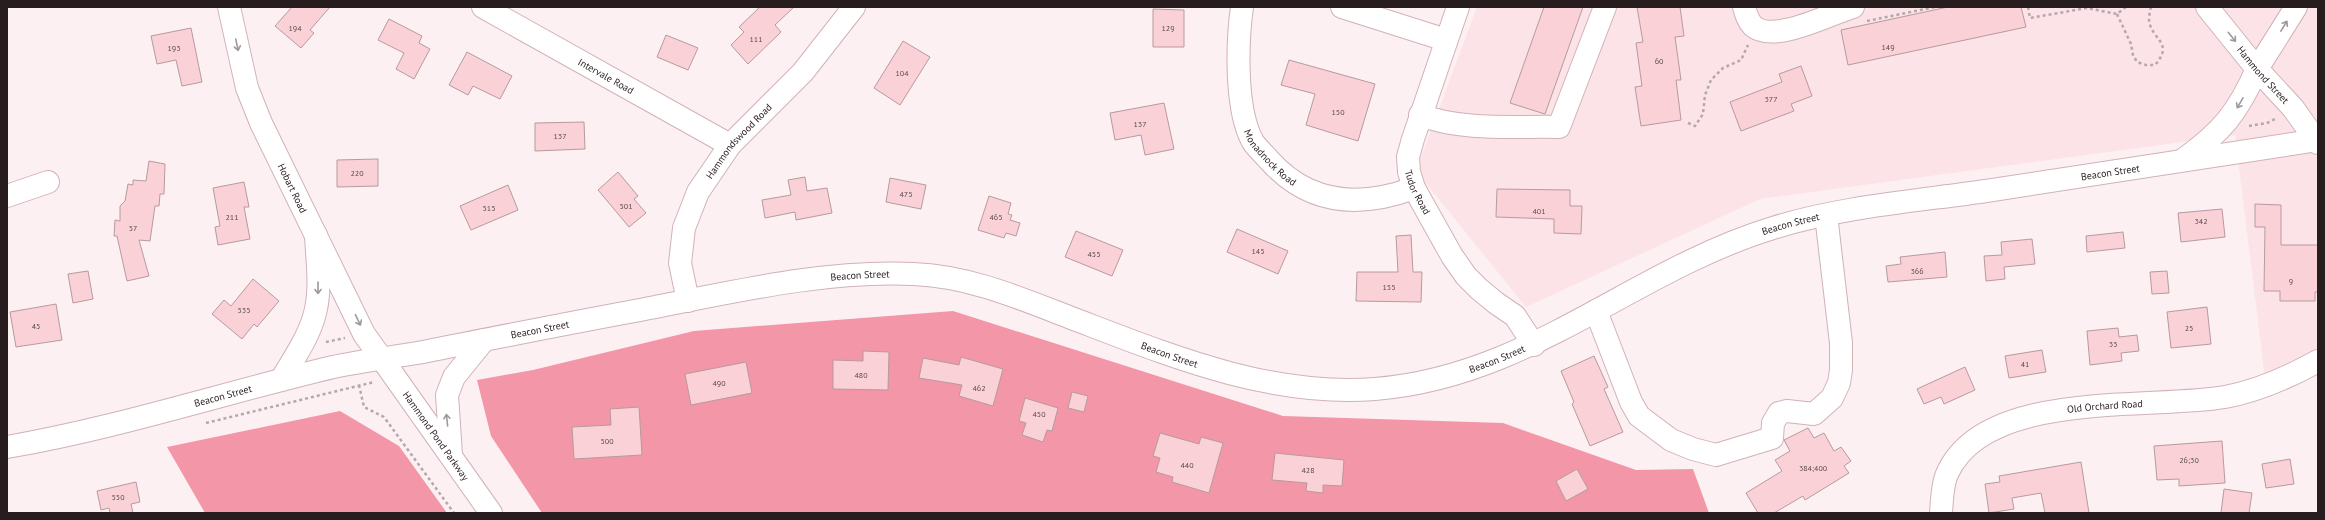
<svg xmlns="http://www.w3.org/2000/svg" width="2325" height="520" font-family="'PT Sans',sans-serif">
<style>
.built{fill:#fce3e7}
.forest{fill:#f396a8}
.building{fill:#f9d1d7;stroke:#b79a9f}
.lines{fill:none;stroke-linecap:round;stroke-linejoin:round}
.minor-casing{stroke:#d0b2b7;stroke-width:24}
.major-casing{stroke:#d0b2b7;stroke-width:24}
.path{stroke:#b5a8aa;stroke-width:2.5;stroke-dasharray:3 3;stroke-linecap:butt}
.minor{stroke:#fff;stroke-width:22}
.major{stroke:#fff;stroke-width:22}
.oneway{stroke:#9e999a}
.labels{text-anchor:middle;stroke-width:3;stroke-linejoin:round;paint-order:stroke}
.number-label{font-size:8px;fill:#5c4a4c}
.street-label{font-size:10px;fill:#281d1e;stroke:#fff}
</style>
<rect width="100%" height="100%" fill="#fdf0f2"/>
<path class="built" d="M1477 7H2318V360L2266 386 2235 135 1760 199 1526 307 1416 171Z"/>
<path class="forest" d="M953 311 1283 416 1503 423 1636 470 1693 469 1709 513H542L491 436 477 380 533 370 694 331Z
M340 411 399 446 447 513H205L167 447Z"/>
<path class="building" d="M292 7H330L310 30 314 33 301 48 275 26Z
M760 7H794L775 25 781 32 748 64 731 45 744 32 739 27Z
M1544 7H1583L1545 114 1510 103Z
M1637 7H1680L1684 36 1675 37 1681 80H1676L1681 120 1641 126 1635 87 1642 86 1636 43 1643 42Z
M1948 7H2021L2026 27 1848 65 1841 30Z
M1153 9 1184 10V47H1153Z
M389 19 422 36 419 43 430 49 414 79 396 69 404 53 378 40Z
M191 28 202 82 182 86 176 60 157 64 151 36Z
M666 35 698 48 688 70 657 57Z
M903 41 930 57 900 105 874 88Z
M467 52 512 76 500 99 473 86 468 95 449 85Z
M1289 60 1375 84 1358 141 1306 125 1315 94 1281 85Z
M1801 66 1812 96 1791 104 1794 111 1741 131 1730 102 1782 82 1779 74Z
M1164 103 1174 149 1145 155 1141 135 1115 140 1110 113Z
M584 122 585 149 535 151V123Z
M378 159V186L337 187V160Z
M149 161 165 164 164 194H160L159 206H155L150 241 139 240 149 276 127 281 117 236H114L115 220 120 221V206L125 201 128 184 133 185V180L146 181Z
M618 172 638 196 634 199 646 213 629 227 598 190Z
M805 177 807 191 827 188 832 213 796 220 795 212 765 218 762 200 791 195 788 180Z
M890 178 926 185 921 209 886 202Z
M244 182 249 207H244L250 239 218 245 215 227 220 226 213 188Z
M508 185 518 210 471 230 460 206Z
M1497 189 1570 190V206H1582L1581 234 1554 233V219L1496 217Z
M989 196 1011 203 1008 214 1012 215 1010 220 1020 223 1016 236 1006 233 1004 238 978 230Z
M2255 204 2281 205V245H2318V292H2315V301H2280V291H2264L2265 227H2255Z
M2222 209 2225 237 2181 242 2178 213Z
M1237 229 1288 251 1278 274 1227 252Z
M1076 231 1123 250 1112 276 1065 257Z
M2123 232 2125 248 2087 252 2086 236Z
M1411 235 1413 272H1422L1421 302 1356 301 1357 272H1398L1396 236Z
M2032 239 2035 264 2004 267 2005 279 1986 281 1984 256 2002 255 2001 242Z
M1945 252 1947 277 1888 282 1886 266 1901 264 1900 257Z
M88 271 93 299 73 303 68 274Z
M2167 271 2169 293 2152 294 2150 272Z
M253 279 279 301 257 327 254 324 242 339 212 314 224 300 231 306Z
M56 304 62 340 16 347 10 312Z
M2207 307 2211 344 2171 348 2167 312Z
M2118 328 2119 337 2137 335 2139 351 2121 353 2122 361 2090 365 2087 331Z
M2042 350 2046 372 2009 378 2005 356Z
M863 351 889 352 888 390 833 389V360L863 361Z
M1594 356 1608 387 1604 389 1623 432 1590 446 1572 404 1574 402 1561 371Z
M961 357 1003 369 993 406 959 396 962 385 919 378 923 358 959 365Z
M746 362 752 393 691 405 685 374Z
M1965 367 1975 390 1944 404 1941 397 1924 404 1917 389Z
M1072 392 1088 396 1084 412 1068 408Z
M1025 398 1058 408 1052 431 1047 430 1043 442 1022 435 1026 423 1019 421Z
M639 407 642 455 574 459 572 427 611 425 610 409Z
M1808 428 1814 438 1824 433 1834 451 1841 447 1851 461 1844 466 1849 473 1805 500 1803 496 1774 513H1758L1746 493 1782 471 1775 460 1790 451 1784 440Z
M1160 433 1199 444 1201 437 1223 443 1209 493 1172 482 1173 477 1156 472 1160 458 1153 456Z
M2222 441 2225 483 2179 486V479L2157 480 2154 446Z
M1275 453 1344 460 1342 486 1323 485V493L1306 491 1307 483 1272 480Z
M2290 459 2294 484 2266 488 2262 464Z
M2081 462 2089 513H2045L2041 493 2012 498 2014 509 1989 513 1985 484 2000 482 1999 476Z
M1577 469 1588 489 1566 501 1556 481Z
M136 482 140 502 131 504 133 513H110L109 508 101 510 97 491Z
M2224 489 2252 493 2249 513H2221Z"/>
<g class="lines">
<defs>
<g id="minor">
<path id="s1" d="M229 7 247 88 261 123 364 334 382 359"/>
<path id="s2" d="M483 7 730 145"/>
<path id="s3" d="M1242 7C1237 43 1235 110 1253 142 1257 148 1264 154 1269 160 1309 205 1360 208 1414 188"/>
<path d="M1342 7 1446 40"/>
<path id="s4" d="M1458 7 1413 139 1408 157 1409 172 1414 188 1452 256 1466 276 1479 289 1496 303 1515 316 1534 345"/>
<path d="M1744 7C1746 14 1748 21 1753 26 1774 44 1829 14 1853 7"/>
<path id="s5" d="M2207 7 2257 69 2293 108 2318 143"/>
<path d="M2257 69 2296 7"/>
<path d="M1420 115C1463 131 1514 126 1559 127L1605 7"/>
<path d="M7 196 48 182"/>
<path id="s6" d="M688 301 680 263 684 228 698 192 730 145 803 72 854 7"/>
<path d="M1596 311 1631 402 1639 416 1671 440 1693 449 1716 455 1772 438 1773 423 1779 413 1787 411 1814 414 1832 398 1839 383 1841 370V343L1826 215"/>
<path id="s7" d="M1941 513C1942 501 1942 485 1947 474 1984 389 2150 410 2225 397 2258 391 2289 377 2318 361"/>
</g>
<g id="major">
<path d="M2184 159C2222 132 2238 112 2257 69"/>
<path id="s8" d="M382 359 491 513"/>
<path d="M281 380C294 358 311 334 316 309 321 285 317 259 316 235"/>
<path id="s9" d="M7 447C117 428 224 393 333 367 365 360 397 357 428 351 499 337 569 323 640 310 729 293 822 270 913 274 970 276 1022 299 1074 319 1171 356 1270 397 1375 389 1529 377 1632 271 1773 228 1839 207 1917 201 1986 191 2097 174 2207 157 2318 140"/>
<path d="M451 455 447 395 454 377 484 340"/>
</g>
</defs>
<use href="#minor" class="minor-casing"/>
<use href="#major" class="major-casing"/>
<path class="path" d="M2028 7 2030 18 2087 8 2117 14 2126 7
M2117 14 2131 44 2133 55 2137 62 2146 65H2155C2175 42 2151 40 2149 20 2149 16 2150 11 2151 7
M1867 21 1935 7
M1688 123 1695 126 1703 114 1705 95 1711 80 1723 68 1741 60 1748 45
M2249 126 2267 123 2275 119
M326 342 345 338
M359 385 364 407 384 417 454 513
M206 423 374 382"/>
<use href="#minor" class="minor"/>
<use href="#major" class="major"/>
</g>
<defs><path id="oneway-shaft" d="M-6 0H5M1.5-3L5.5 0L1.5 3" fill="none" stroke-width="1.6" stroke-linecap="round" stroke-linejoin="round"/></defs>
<g class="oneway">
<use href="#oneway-shaft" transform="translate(2284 26) rotate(-58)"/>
<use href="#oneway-shaft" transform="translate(2232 37) rotate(51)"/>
<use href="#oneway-shaft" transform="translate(237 45) rotate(78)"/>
<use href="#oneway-shaft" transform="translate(2240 103) rotate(120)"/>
<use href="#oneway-shaft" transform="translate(318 288) rotate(90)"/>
<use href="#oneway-shaft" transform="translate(358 320) rotate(64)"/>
<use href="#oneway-shaft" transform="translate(447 420) rotate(-96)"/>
</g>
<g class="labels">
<g class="number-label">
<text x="295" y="31">194</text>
<text x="1168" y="31">129</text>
<text x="756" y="42">111</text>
<text x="1888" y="50">149</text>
<text x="174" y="51">193</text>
<text x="1659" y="64">60</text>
<text x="902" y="76">104</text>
<text x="1771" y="102">377</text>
<text x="1338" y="115">150</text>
<text x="1140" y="127">137</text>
<text x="560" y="139">137</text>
<text x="357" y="176">220</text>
<text x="906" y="197">475</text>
<text x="626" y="209">501</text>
<text x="489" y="211">515</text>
<text x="1539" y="214">401</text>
<text x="232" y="220">211</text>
<text x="996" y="220">465</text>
<text x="2201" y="224">342</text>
<text x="133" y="231">57</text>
<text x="1258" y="254">145</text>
<text x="1094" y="257">455</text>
<text x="1917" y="274">366</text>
<text x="2291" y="284">9</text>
<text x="1389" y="290">155</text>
<text x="244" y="313">535</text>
<text x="36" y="329">45</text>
<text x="2189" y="331">25</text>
<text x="2113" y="347">33</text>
<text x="2025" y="367">41</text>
<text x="861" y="378">480</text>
<text x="719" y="386">490</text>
<text x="979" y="391">462</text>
<text x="1039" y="417">450</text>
<text x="607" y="444">500</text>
<text x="2189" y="463">26;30</text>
<text x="1187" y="468">440</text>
<text x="1813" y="471">384;400</text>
<text x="1308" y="473">428</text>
<text x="118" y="500">550</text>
</g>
<g class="street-label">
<text dy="4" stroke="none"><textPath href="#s5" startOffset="88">Hammond Street</textPath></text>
<text dy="4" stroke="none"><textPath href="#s2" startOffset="141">Intervale Road</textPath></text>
<text dy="4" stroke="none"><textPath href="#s6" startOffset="178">Hammondswood Road</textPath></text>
<text dy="4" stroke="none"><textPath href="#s3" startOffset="160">Monadnock Road</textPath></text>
<text dy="4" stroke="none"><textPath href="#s9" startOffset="2178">Beacon Street</textPath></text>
<text dy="4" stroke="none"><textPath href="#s1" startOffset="193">Hobart Road</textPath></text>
<text dy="4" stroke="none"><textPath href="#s4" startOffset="195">Tudor Road</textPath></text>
<text dy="4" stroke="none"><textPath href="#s9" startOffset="1854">Beacon Street</textPath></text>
<text dy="4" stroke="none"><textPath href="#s9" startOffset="871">Beacon Street</textPath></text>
<text dy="4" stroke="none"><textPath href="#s9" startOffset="546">Beacon Street</textPath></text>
<text dy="4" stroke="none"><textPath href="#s9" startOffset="1194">Beacon Street</textPath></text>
<text dy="4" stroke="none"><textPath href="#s9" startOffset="1530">Beacon Street</textPath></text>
<text dy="4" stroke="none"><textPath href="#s9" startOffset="222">Beacon Street</textPath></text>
<text dy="4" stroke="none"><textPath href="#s7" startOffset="220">Old Orchard Road</textPath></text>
<text dy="4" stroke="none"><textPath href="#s8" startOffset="94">Hammond Pond Parkway</textPath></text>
</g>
</g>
<rect width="2325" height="520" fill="none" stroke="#281d1e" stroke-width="16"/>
</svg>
